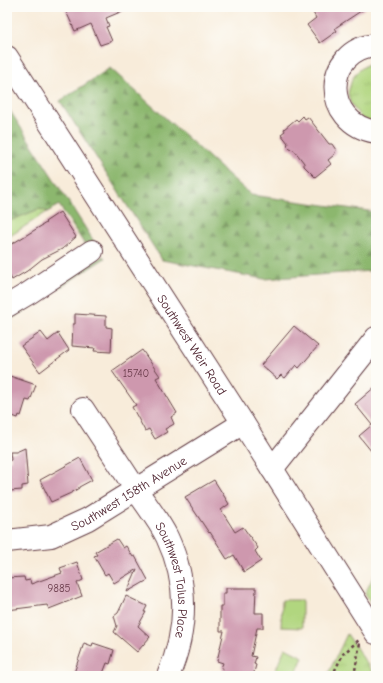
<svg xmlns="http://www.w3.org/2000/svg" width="383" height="683" font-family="'Comic Neue',sans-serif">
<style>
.grass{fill:url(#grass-tufts);stroke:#7e7a55}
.forest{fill:url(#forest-firs);stroke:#6b6b4c}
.pitch{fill:#b1d67f;stroke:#7e7a55}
.building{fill:#ce98ae}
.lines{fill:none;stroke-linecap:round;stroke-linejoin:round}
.minor-casing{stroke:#643e45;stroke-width:24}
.path{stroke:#643e45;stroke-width:2.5;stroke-dasharray:3 3;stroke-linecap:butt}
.minor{stroke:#fff;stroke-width:22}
.labels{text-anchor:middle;stroke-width:3;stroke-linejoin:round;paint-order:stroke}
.number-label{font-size:11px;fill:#6b3d4c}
.street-label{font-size:13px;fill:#4a1f2b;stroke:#fdfcf7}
</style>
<defs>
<pattern id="grass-tufts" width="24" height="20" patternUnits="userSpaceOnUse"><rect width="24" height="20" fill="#b1d67f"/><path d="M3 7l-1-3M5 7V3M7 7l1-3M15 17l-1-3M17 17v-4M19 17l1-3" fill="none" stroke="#9ab76e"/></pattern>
<pattern id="forest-firs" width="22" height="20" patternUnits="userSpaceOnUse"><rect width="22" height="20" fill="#8cb76e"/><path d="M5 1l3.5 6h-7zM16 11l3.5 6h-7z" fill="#74945b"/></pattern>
</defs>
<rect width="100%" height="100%" fill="#fdfcf7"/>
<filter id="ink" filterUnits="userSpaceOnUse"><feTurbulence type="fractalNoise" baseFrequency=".025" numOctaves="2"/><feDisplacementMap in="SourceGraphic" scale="8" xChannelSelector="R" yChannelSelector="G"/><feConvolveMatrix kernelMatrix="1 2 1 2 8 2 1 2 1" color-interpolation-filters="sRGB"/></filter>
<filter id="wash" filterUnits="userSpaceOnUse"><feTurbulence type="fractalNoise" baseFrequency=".012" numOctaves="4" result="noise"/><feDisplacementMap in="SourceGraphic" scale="16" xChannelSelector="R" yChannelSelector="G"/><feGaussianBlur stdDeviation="0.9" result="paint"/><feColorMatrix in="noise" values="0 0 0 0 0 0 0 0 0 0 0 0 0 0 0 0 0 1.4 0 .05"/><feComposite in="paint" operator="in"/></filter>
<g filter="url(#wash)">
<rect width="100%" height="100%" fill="#f8ecda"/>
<path class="grass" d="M376 62V123L361 118 350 102 348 93 352 79 358 71 366 65Z
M39 209 44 210 47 212 7 238V222Z
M376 570V610L365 594Z
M347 634 375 676H327Z"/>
<path class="forest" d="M110 68 251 195 376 212V277L371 271 264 279 162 260 60 101Z
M7 106 95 243 87 248 59 205 47 212 44 210 39 209 7 222Z
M103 256 105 258 7 322V318Z"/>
<path class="pitch" d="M282 600H302V628L281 627Z
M285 648 303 657 295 676H273Z"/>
<g id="blocks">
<path class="building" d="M64 7H132L106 18 109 26 106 27 112 41 100 45 91 24 75 31Z
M310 7H367L335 28 337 31 320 43 307 25 316 18Z
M303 116 305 119 308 117 329 144H332L336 150 334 155 328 160 331 164 315 177 304 166V163L294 150 290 149 287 146 288 143 281 134 285 131 284 129 296 119 298 121Z
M60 212 76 237 62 249 42 259 27 271 12 280 7 271V247L46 223 45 222Z
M75 314 106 316V327L112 328 111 352 94 351 95 348 72 346 73 324H75Z
M294 326 318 346 299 368 296 365 285 378 281 375 277 379 261 365Z
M41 332 48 341 58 333 69 350 40 372 21 346Z
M142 350 160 376 156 378 177 413 171 417 174 424 165 429 167 432 155 439 149 429 145 431 132 407 136 405 112 371Z
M7 375 36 385 30 401 26 400 21 416 19 415 18 418 7 414Z
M376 386V457L359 436 372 425 355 404Z
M25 448 28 485 22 486V490L10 491 9 486H7V461L11 460 10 452H16Z
M80 458 92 480 79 487V488L71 493 51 502 40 480Z
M214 480 229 504 221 510 235 532 243 527 258 548 255 551 261 561 244 572 234 555 227 559 210 532 209 533 185 497Z
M117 539 123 548 126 546 133 557 135 556 148 580 127 592 137 569 114 583 108 573 105 575 94 556 97 555 95 552Z
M77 562 83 580 77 583 82 596 49 609 47 605 7 610V578L24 577 25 581 30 580 31 584 62 573 60 568Z
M226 588H256L255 613H263V628H257L251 656 256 657 254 664 256 665 253 676H221L223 668H221L223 663 217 661 224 631H220V606H223V593H226Z
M126 596 147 606 144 612H146L138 626 150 637 137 652 114 632 117 626 114 616 118 613Z
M84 643 92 646 93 643 114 650 110 664 107 663 102 676H73Z"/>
</g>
</g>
<g filter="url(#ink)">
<use href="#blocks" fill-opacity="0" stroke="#643e45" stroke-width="1"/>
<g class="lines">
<defs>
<g id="minor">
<path d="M376 45C323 49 321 123 376 132"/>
<path id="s1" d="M7 57 243 423 376 633"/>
<path d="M7 306 29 293 92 251"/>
<path id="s2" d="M83 409C101 436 119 464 137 491 147 506 159 521 167 537 189 584 188 629 168 676"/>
<path d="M272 469 376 338"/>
<path id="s3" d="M7 541 51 536 88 519 243 423"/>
</g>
</defs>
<use href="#minor" class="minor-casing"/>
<path class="path" d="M332 676 343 654 359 640
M354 676 360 643"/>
<use href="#minor" class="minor"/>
</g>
</g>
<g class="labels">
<g class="number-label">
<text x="136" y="377">15740</text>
<text x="59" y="592">9885</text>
</g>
<g class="street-label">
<text dy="5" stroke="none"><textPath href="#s1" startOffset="342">Southwest Weir Road</textPath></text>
<text dy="5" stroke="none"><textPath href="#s3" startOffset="133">Southwest 158th Avenue</textPath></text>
<text dy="5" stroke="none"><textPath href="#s2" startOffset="197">Southwest Talus Place</textPath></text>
</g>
</g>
<rect width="383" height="683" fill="none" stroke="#fdfcf7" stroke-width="24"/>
</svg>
